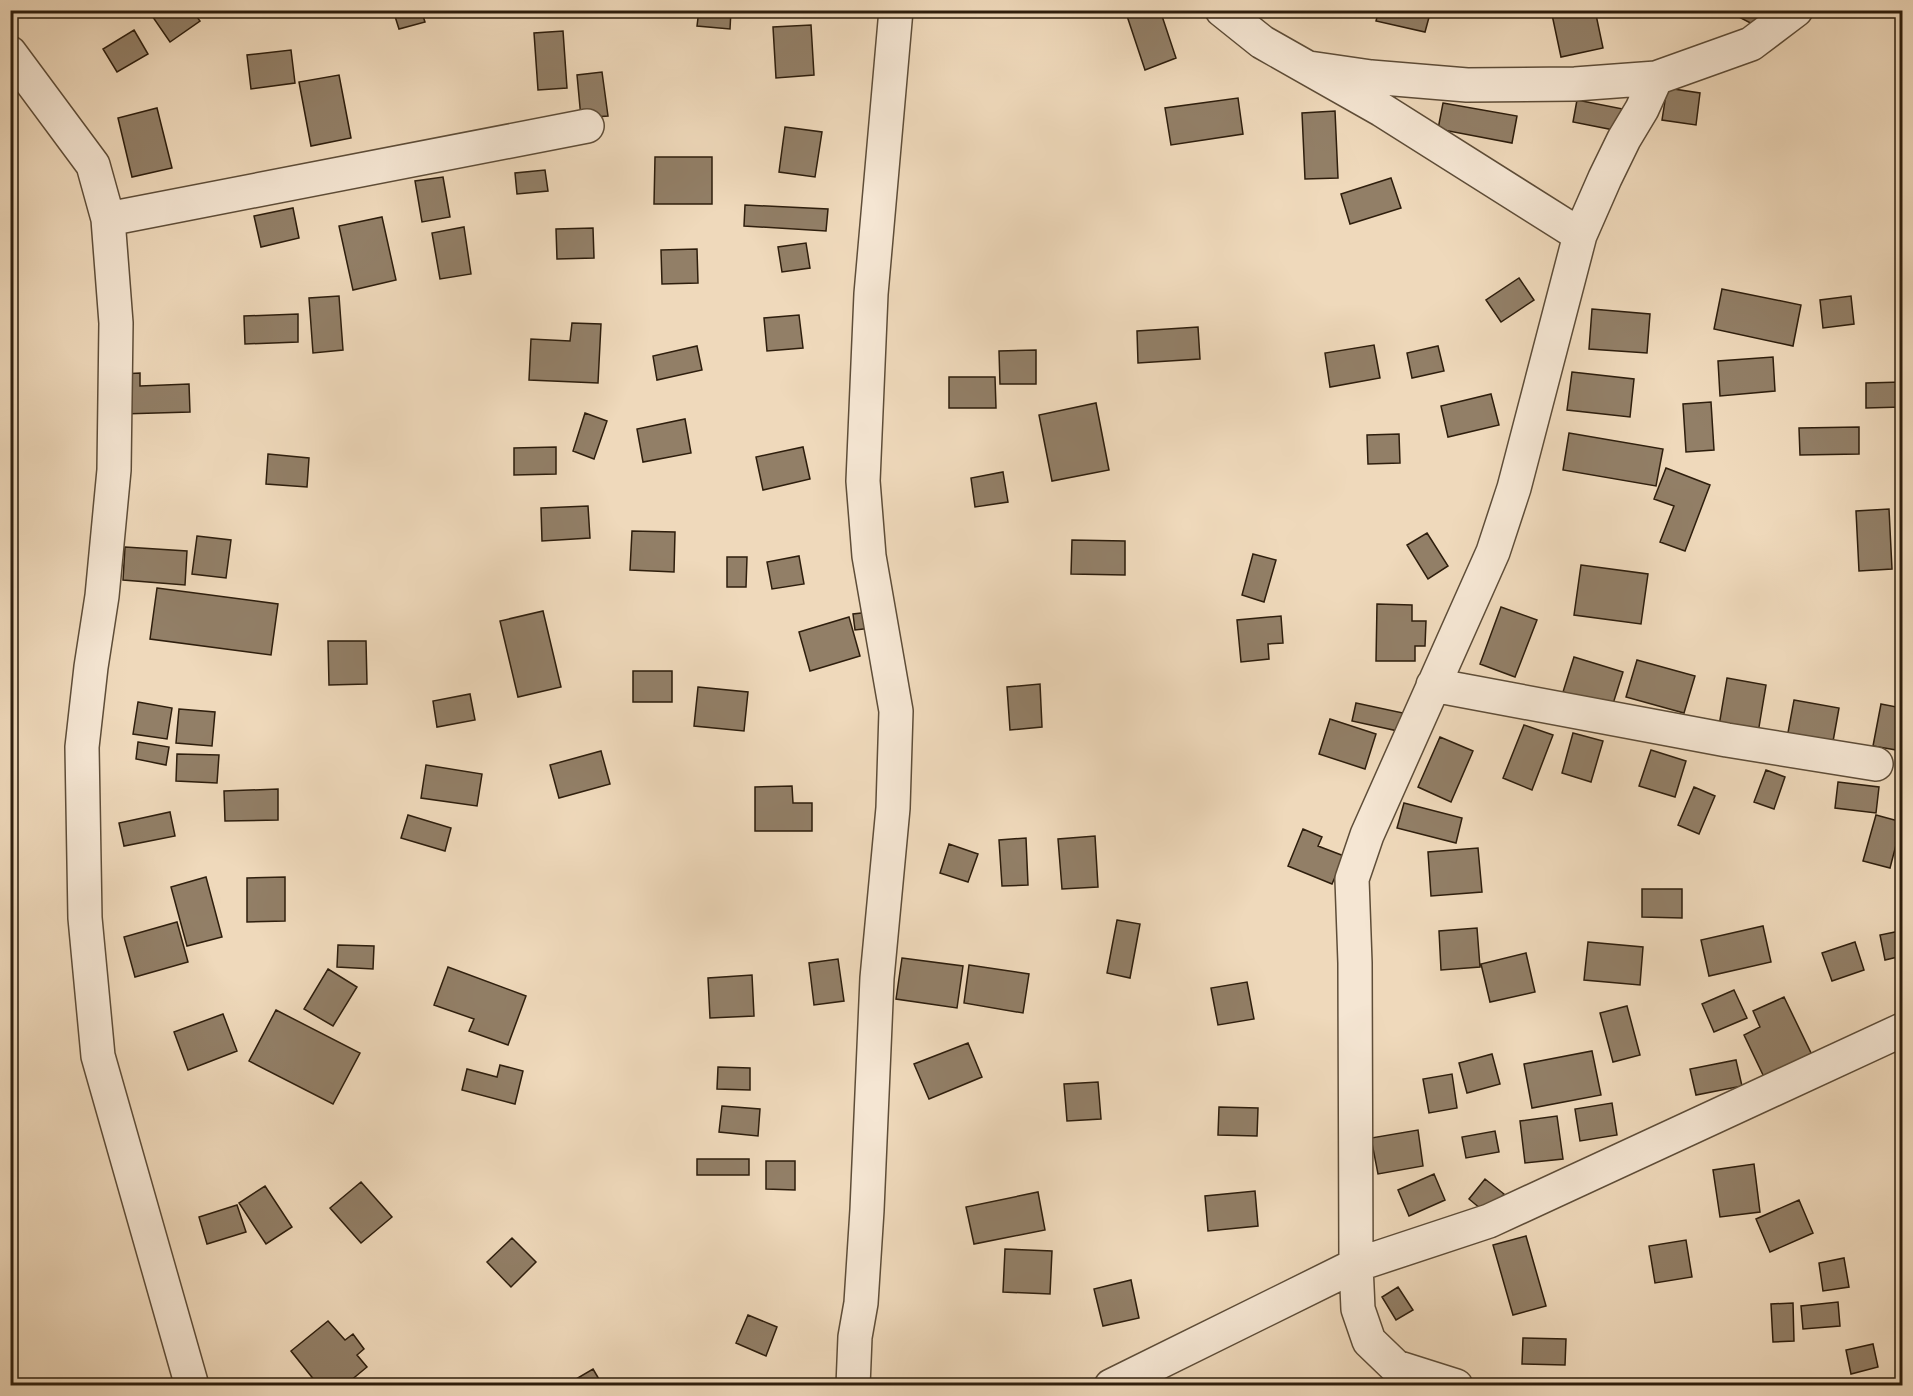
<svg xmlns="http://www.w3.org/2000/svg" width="1913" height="1396" font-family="Cardo,serif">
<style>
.building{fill:#927f67;stroke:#2e1e0d;stroke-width:1.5}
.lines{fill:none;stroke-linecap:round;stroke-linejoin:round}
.minor-casing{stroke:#5e4d38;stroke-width:36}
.minor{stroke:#f5e6d3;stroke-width:33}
</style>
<rect width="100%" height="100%" fill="#efd9bb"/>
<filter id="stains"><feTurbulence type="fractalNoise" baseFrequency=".00333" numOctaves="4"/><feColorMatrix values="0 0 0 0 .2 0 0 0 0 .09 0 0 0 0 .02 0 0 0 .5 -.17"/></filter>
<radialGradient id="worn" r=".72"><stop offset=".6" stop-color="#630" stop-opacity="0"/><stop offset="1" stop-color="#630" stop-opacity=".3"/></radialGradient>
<path class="building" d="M148 10H192L200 21 170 42Z
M393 10H421L425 22 399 29Z
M699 10H731L730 29 697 26Z
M1125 10H1160L1176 58 1145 70Z
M1379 10H1431L1425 32 1376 21Z
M1551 10H1595L1603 48 1561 57Z
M1735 10H1771L1762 29 1733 14Z
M811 25 814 75 776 78 773 27Z
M134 30 148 54 117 72 103 49Z
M563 31 567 88 538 90 534 33Z
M291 50 295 83 251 89 247 55Z
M602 72 608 116 581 118 577 75Z
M339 75 351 138 311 146 299 82Z
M1667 88 1700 93 1696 125 1662 120Z
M1238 98 1243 134 1171 145 1165 108Z
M1577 100 1623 109 1619 131 1573 122Z
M1443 103 1517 116 1512 143 1438 129Z
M157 108 172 168 132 177 118 118Z
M1335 111 1338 178 1305 179 1302 113Z
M785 127 822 132 815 177 779 172Z
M655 157H712V204H654Z
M545 170 548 191 517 194 515 173Z
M443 177 450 217 422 222 415 181Z
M1391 178 1401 208 1350 224 1341 194Z
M745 205 828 209 826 231 744 226Z
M293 208 299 238 261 247 254 216Z
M382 217 396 280 353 290 339 226Z
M464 227 471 274 440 279 432 233Z
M593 228 594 258 557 259 556 229Z
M806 243 810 268 782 272 778 247Z
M697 249 698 283 662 284 661 250Z
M1519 278 1534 300 1501 322 1486 300Z
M1722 289 1801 305 1793 346 1714 329Z
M339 296 343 350 313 353 309 298Z
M1851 296 1854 324 1823 328 1820 300Z
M1592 309 1650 314 1647 353 1589 349Z
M298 314V342L245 344 244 316Z
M799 315 803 348 767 351 764 318Z
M572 323 601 324 598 383 529 380 531 339 570 341Z
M1198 327 1200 359 1138 363 1137 331Z
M1374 345 1380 378 1330 387 1325 353Z
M697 346 702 370 657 380 653 356Z
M1438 346 1444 371 1412 378 1407 353Z
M1036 350V384H1000L999 351Z
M1773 357 1775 391 1720 396 1718 361Z
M1572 372 1634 379 1630 417 1567 410Z
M140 373V386L189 384 190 412 122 414 121 374Z
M949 377H995L996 408H949Z
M1902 382V407L1866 408V383Z
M1491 394 1499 425 1448 437 1441 406Z
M1711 402 1714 450 1686 452 1683 404Z
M1096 403 1109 470 1052 481 1039 415Z
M585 413 607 421 594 459 573 451Z
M685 419 691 453 643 462 637 429Z
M1859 427V454L1800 455 1799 428Z
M1569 433 1663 449 1656 486 1563 470Z
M1399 434 1400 463 1368 464 1367 435Z
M556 447V474L514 475V448Z
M803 447 810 479 763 490 756 457Z
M268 454 309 458 307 487 266 484Z
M1666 468 1710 485 1685 551 1660 542 1674 506 1654 499Z
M1003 472 1008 502 975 507 971 478Z
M588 506 590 538 542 541 541 508Z
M1889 509 1892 569 1859 571 1856 511Z
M632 531 675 532 674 572 630 570Z
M1427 533 1448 566 1428 579 1407 545Z
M197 536 231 540 226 578 192 574Z
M1072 540 1125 541V575L1071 574Z
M125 547 187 551 185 585 123 580Z
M1253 554 1276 560 1264 602 1242 595Z
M799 556 804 584 772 589 767 562Z
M727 557H747L746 587H727Z
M1581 565 1648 574 1641 624 1574 615Z
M157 588 278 604 271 655 150 639Z
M1377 604 1412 605V621H1426L1425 646H1415V661H1376Z
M1501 607 1537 620 1515 677 1480 664Z
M543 611 561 687 518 697 500 621Z
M870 612 872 628 855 630 853 614Z
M1281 616 1283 643 1268 644 1269 659 1241 662 1237 620Z
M849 617 860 656 810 671 799 632Z
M328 641H366L367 684 329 685Z
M1574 657 1623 672 1612 707 1563 692Z
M1637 660 1695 676 1684 713 1626 697Z
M633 671H672V702H633Z
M1727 678 1766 685 1758 733 1719 726Z
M1040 684 1042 727 1010 730 1007 687Z
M698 687 748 692 744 731 694 726Z
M470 694 475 720 437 727 433 701Z
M1794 700 1839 708 1832 747 1787 738Z
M138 702 172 708 167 739 133 734Z
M1356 703 1403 713 1398 731 1352 721Z
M1881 704 1902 708V751L1873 746Z
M179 709 215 712 212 746 176 743Z
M1330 719 1376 734 1365 769 1319 754Z
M1524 725 1553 735 1532 790 1503 778Z
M1573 733 1603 741 1591 782 1562 773Z
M1440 737 1473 751 1451 802 1418 787Z
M138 742 169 747 166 765 136 759Z
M1651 750 1686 761 1675 797 1639 786Z
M601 751 610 784 559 798 550 765Z
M177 754 219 755 217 783 176 781Z
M426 765 482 774 477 806 421 798Z
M1766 770 1785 777 1774 809 1754 802Z
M1838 782 1879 787 1876 813 1835 808Z
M792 786 793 803H812V831H755V787Z
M1694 787 1715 796 1699 834 1678 825Z
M278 789V820L225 821 224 791Z
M1404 803 1462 818 1456 843 1397 828Z
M170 812 175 836 124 846 119 823Z
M408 815 451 828 445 851 401 838Z
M1876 815 1902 822 1890 868 1863 861Z
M1303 829 1322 837 1318 846 1344 856 1332 884 1288 866Z
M1095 836 1098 887 1062 889 1058 839Z
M1026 838 1028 885 1002 886 999 840Z
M949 844 978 854 968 882 940 873Z
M1478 848 1482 892 1431 896 1428 852Z
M206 877 222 937 187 946 171 887Z
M285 877V921L247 922V878Z
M1642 889H1682V918L1642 917Z
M1117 920 1140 924 1130 978 1107 973Z
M177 922 188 962 135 977 124 937Z
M1763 926 1771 962 1709 976 1701 940Z
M1477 928 1480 967 1441 970 1439 931Z
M1900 931 1902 956 1885 960 1880 935Z
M1588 942 1643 947 1640 985 1584 980Z
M1855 942 1864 970 1832 981 1822 953Z
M338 945 374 946 373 969 337 967Z
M1526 953 1535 992 1490 1002 1481 964Z
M902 958 963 966 957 1008 896 999Z
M838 959 844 1001 814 1005 809 963Z
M969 965 1029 974 1023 1013 964 1003Z
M448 967 526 996 508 1045 469 1031 474 1019 434 1005Z
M328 969 357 987 333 1026 304 1009Z
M752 975 754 1016 710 1018 708 978Z
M1247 982 1254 1019 1218 1025 1211 988Z
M1734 990 1747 1018 1714 1032 1702 1004Z
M1784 997 1812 1055 1764 1077 1744 1035 1760 1027 1753 1011Z
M1627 1006 1640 1055 1613 1062 1600 1013Z
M276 1010 360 1053 333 1104 249 1061Z
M223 1014 237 1051 188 1070 174 1032Z
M968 1043 982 1077 929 1099 914 1064Z
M1592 1051 1601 1095 1532 1108 1524 1064Z
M1492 1054 1500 1084 1467 1093 1459 1063Z
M1736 1060 1742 1086 1696 1095 1690 1069Z
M500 1065 523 1071 515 1104 462 1090 467 1069 497 1077Z
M718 1067 750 1068V1090L717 1089Z
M1452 1074 1457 1108 1429 1113 1423 1079Z
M1098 1082 1101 1119 1067 1121 1064 1084Z
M1612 1103 1617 1135 1580 1141 1575 1109Z
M722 1106 760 1109 758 1136 719 1132Z
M1219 1107 1258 1108 1257 1136 1218 1135Z
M1557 1116 1563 1159 1525 1163 1520 1121Z
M1418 1130 1423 1166 1378 1174 1371 1138Z
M1495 1131 1499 1152 1466 1158 1462 1137Z
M697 1159H749V1175H697Z
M766 1161H795V1190L766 1189Z
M1754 1164 1760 1212 1720 1217 1713 1170Z
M1434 1174 1445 1200 1409 1216 1398 1190Z
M1485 1179 1504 1194 1487 1214 1469 1199Z
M361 1182 392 1217 361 1243 330 1208Z
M265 1186 292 1227 266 1244 239 1203Z
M1255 1191 1258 1226 1208 1231 1205 1196Z
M1038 1192 1045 1230 974 1244 966 1207Z
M1799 1200 1813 1233 1770 1252 1756 1219Z
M237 1205 246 1232 207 1244 199 1217Z
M1526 1236 1546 1306 1513 1315 1493 1245Z
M512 1238 536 1262 511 1287 487 1262Z
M1686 1240 1692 1277 1655 1283 1649 1246Z
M1005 1249 1052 1251 1050 1294 1003 1292Z
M1844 1258 1849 1287 1823 1291 1819 1263Z
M1131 1280 1139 1318 1103 1326 1094 1289Z
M1398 1287 1413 1310 1396 1320 1382 1297Z
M1838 1302 1840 1326 1803 1329 1801 1306Z
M1793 1303 1794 1341 1773 1342 1771 1304Z
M748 1315 777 1327 766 1356 736 1343Z
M328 1321 345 1340 353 1334 364 1349 357 1355 367 1367 344 1386H319L291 1351Z
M1523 1338 1566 1339 1565 1365 1522 1364Z
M1873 1344 1878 1367 1851 1374 1846 1350Z
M593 1369 603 1386H564Z"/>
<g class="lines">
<defs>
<path id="minor" d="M1222 10 1262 42 1382 110 1580 235
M10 53 93 165 108 219 116 323 114 470 102 596 91 667 82 747 85 918 98 1056 192 1386
M1309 68 1371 77 1467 85 1575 84 1656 78 1751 44 1796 10
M108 219 587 126
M1433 685 1727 740 1876 764
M853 1386 855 1337 861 1303 867 1210 877 978 893 808 896 711 869 556 863 481 871 294 896 10
M1111 1386 1356 1265 1489 1221 1902 1030
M1456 1386 1396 1367 1369 1341 1358 1309 1356 1265 1355 963 1352 879 1367 835 1493 552 1514 488 1580 235 1605 178 1624 139 1642 109 1656 78"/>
</defs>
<use href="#minor" class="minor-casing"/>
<use href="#minor" class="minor"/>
</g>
<rect width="1913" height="1396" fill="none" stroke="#efd9bb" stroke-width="36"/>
<rect x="12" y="12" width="1889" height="1372" fill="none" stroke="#2e1e0d" stroke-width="3"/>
<rect x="18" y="18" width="1877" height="1360" fill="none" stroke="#2e1e0d" stroke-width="1.5"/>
<rect width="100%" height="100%" filter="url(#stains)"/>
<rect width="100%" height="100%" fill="url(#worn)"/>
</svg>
